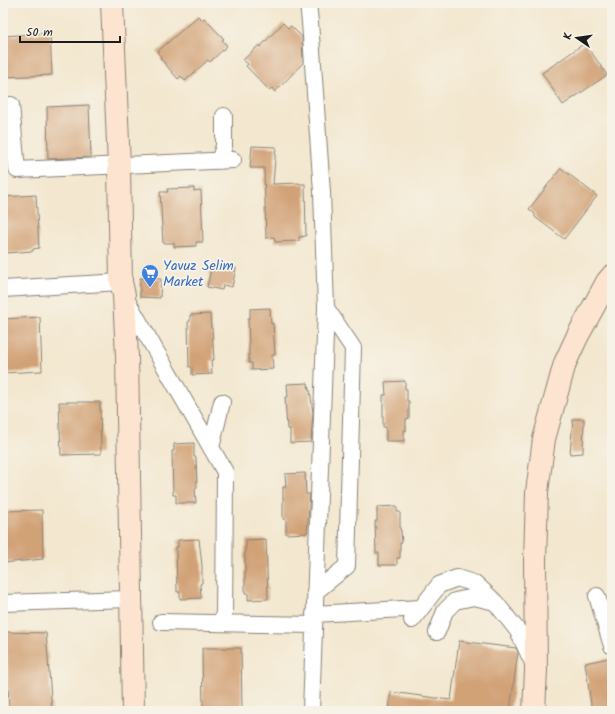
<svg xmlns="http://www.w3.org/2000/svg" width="615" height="714" font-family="Kalam,sans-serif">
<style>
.building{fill:#d2a277}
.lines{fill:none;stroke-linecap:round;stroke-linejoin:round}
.street-casing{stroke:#888276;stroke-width:18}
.secondary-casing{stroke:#888276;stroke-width:24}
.street{stroke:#fff;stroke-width:16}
.secondary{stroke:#fde4d0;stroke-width:22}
.labels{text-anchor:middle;stroke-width:3.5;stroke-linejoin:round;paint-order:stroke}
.shop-label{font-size:14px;fill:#366cbe;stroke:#f7f3e8;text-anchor:start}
</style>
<rect width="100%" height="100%" fill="#f7f3e8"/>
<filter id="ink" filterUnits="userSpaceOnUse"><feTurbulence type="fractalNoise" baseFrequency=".025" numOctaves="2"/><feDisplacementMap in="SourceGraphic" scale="8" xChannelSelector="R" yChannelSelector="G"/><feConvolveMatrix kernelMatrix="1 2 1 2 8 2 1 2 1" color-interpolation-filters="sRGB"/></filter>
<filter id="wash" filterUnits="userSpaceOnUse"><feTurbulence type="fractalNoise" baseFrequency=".012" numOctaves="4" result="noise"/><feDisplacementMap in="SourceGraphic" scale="16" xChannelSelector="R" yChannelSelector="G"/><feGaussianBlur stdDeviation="0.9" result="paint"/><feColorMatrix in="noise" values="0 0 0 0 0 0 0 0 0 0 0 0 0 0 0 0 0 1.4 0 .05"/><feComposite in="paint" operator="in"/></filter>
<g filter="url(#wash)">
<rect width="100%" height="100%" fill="#f3e7cf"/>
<g id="blocks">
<path class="building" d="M198 16 202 20 204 18 224 39 222 40 227 46 210 62 208 60 185 81 181 76 178 79 160 58 161 57 157 52Z
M283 23 288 28 291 26 302 37 303 63 275 92 272 88 269 90 246 66 248 64 243 60 259 45 260 47Z
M50 33 52 75 3 77V36Z
M585 43 607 75 563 105 542 73Z
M89 105 91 157 48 159 47 107Z
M252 146 276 147 273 184 299 183V184H305L306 236 299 237V241L275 242 274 237 266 238 264 168H250Z
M561 168 597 196 564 239 535 217V214L529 209Z
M194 188V191L201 190 203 242H196V246L174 247V243H163L160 192H168L167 189Z
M36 195 39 248 33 249V251L5 253V250H3V197Z
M220 265 236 268 232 287 223 285 222 290 207 287 211 269 219 271Z
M140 278 161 279 160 298 140 297Z
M270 308 271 324 273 323 275 355H272L273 369 252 370V363H249V346L248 318H250V309Z
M210 314 211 328H212L214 360H211L212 374 192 375V367H189L188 322 190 321V315Z
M40 317 42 371 3 373V319Z
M405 381V389H407V401H409V418L406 419V431L404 430V441H386V427H383V395H386L385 382Z
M308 383 309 391 310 390 313 413 311 442 290 443V429H287L285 397H288L287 384Z
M59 402H100L101 454 61 455Z
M573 419H584L583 453 570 454Z
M194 443V457H196L197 488H195L196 503H176V495H173L172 451H174V444Z
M305 473 306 494H310L307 533 286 534V519H283V487H286L285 474Z
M397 506V512H400V530H401L402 543H400V558H397V565H379V553H376L375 521H377V507Z
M42 510 43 559 3 563V511Z
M199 539 202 566V583L200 584 201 598 180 599V592H177L176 547H178V540Z
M266 539 268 599 248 600V593H245V548H246V540Z
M6 632 46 633 52 711H9Z
M459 641 516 648 518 652 510 711H389L391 692 451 700Z
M202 648H241L242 711H203Z
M609 658 612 677V711H592L585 663Z"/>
</g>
</g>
<g filter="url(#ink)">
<use href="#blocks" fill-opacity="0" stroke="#888276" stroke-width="1"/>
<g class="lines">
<defs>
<path id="street" d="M308 3 310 22 322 192 326 308 311 711
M11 105 17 170 233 160
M219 161 224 146V116
M3 289 121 282
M125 297 225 472 224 623
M211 448 222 402
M315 592 347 566 353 348 326 308
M597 596 612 646
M3 603 130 599
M314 614 421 608
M412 620 439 585 457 578 476 584 494 601
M161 622 314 625
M437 632 445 611 455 601 474 597 495 602 518 631 534 665"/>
<path id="secondary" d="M112 3 119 166 121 282 124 295 127 356 133 711
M534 711 536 670 535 562 537 492 544 439 565 363 577 337 607 282 612 276"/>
</defs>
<use href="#street" class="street-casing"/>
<use href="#secondary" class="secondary-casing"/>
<use href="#street" class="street"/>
<use href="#secondary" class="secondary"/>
</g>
</g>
<defs>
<symbol id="supermarket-pin" viewBox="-11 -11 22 30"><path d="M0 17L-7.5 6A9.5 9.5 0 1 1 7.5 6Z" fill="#3f7fe0" stroke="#f7f3e8"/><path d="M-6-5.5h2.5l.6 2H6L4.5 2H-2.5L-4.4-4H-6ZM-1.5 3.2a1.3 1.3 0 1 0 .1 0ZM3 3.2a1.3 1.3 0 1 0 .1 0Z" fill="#fff"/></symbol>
</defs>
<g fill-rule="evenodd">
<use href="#supermarket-pin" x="140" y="263" width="20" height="27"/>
</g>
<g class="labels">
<g class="shop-label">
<text x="163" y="270">Yavuz Selim<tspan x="163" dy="16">Market</tspan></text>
</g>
</g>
<rect width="615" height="714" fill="none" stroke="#f7f3e8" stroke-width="16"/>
<g transform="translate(577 38) rotate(283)" stroke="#f7f3e8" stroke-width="3" paint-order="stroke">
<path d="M0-3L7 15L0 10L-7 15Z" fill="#1c1c1c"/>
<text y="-6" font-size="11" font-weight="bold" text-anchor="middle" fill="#1c1c1c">K</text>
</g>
<path d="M20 36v6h100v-6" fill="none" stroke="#1c1c1c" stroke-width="2"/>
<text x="26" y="36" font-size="12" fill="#1c1c1c" stroke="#f7f3e8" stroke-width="3" paint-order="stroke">50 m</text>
</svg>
